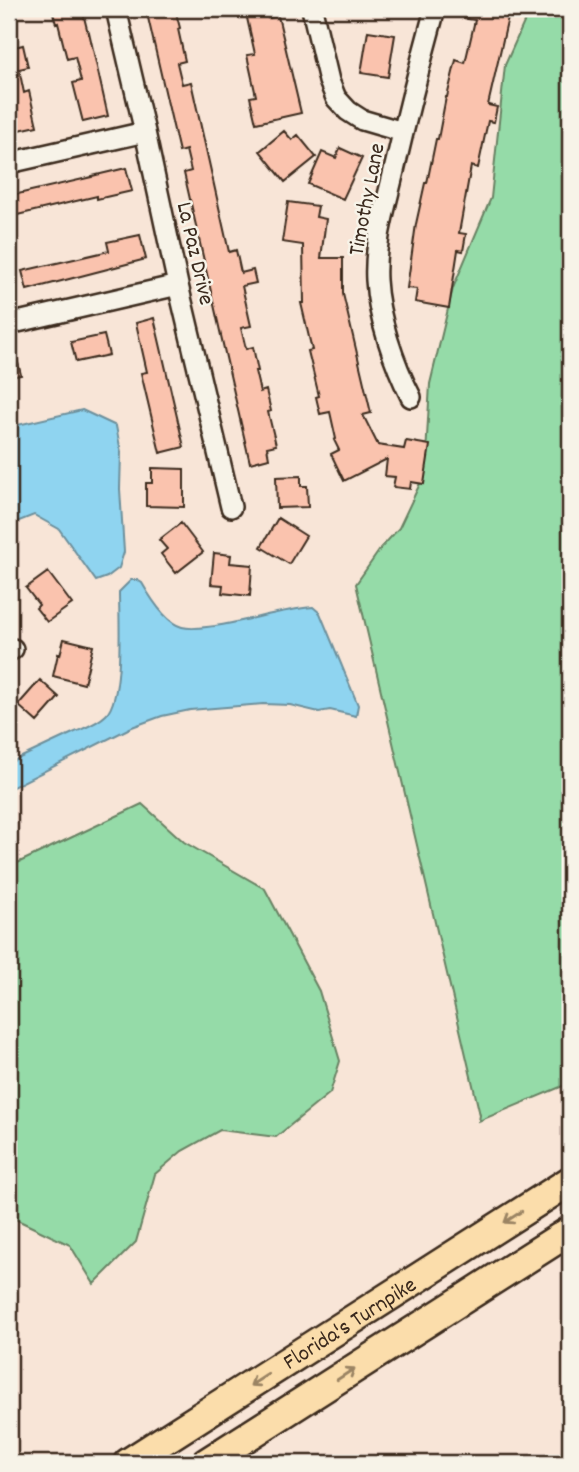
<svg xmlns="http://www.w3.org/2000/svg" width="579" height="1472" font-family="Dekko,sans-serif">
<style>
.green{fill:#95dba8;stroke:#688263;stroke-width:2}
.water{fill:#8fd4f0;stroke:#6d909c;stroke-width:2}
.building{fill:#fac3ae;stroke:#3b2a1e;stroke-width:2}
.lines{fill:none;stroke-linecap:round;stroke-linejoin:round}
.minor-casing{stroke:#3b2a1e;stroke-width:24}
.highway-casing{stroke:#3b2a1e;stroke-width:33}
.minor{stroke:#f7f3e8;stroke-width:19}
.highway{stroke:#fbddab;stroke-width:28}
.oneway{stroke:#9b8464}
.labels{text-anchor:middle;stroke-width:5;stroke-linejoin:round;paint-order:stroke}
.street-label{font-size:23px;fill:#3b2a1e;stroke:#f7f3e8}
</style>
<rect width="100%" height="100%" fill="#f8e5d7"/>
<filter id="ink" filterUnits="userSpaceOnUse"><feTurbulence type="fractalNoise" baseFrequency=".0143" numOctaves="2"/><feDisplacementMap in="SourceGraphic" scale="14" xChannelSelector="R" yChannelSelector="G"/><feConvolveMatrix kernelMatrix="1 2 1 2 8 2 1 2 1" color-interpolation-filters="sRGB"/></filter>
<g filter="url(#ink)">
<path class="green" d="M530 9H570V1083L479 1121 480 1115 356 584 381 548 399 528 425 473 430 384 453 288 491 198 505 65Z
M142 804 184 842 265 889 319 991 340 1061 330 1093 276 1137 220 1130 182 1151 155 1174 136 1242 94 1284 70 1245 9 1216V867Z"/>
<path class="water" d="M82 410 116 426 121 452 120 489 124 552 119 568 107 577 96 581 59 529 34 515 9 525V427Z
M131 580H137L142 583C150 597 166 623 182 627 193 630 204 627 215 626 248 621 279 610 313 607L320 613 358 705 356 716 330 710 319 712 290 705 263 704 190 710 162 716 132 727 9 789V763C30 753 51 743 73 733 84 728 97 724 106 715 124 697 119 619 119 592Z"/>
<path class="building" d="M52 9H82L88 33 89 32 108 116 83 122 73 83 81 81 75 57 67 59 58 23 56 24Z
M146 9H175L180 28 178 29 185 61 177 63 182 84 191 82 229 252 236 250 241 273 253 270 256 283 242 286 251 326 241 328 246 349 253 347 258 371H255L260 392 266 390 271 411 268 412 276 445 267 447 269 458 250 463 184 173 191 171 186 150 179 152Z
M245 9H266L268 18 278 16 301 113 256 123 250 97 256 96 247 55 255 54Z
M469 9H510L488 105 497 107 494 122 488 121 478 168 471 166 459 233 466 234 463 251 458 250 449 308 415 302 417 289 407 288 416 224 425 183H427L436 139H438L446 97H447L456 60 465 63 472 33 475 20 467 19Z
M368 31 395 35 388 77 361 73Z
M13 45 14 47 23 45 28 67 19 69 24 93 29 91 37 126 15 131 9 105V46Z
M284 131 292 140 298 135 316 157 285 182 260 151Z
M340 148 362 158 343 199 308 184 322 152 336 158Z
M126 168 132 191 97 199V196L9 217V196L92 177V176Z
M288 202 318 206 316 217 326 219 321 258H343V294L371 413 363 415 378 445 404 449 406 441 430 445 424 484 411 482 410 489 393 487 395 477 385 476 387 459 344 481 331 454 339 450 334 440 336 439 330 412 320 414 316 397 319 396 308 351 312 350 301 303H304L303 245 282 242Z
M140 235 146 259 27 290 22 271 109 251 107 242Z
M154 318 184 447 160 453 141 373 147 372 136 323Z
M104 335 109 355 76 362 71 342Z
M13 342 21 375 9 377V343Z
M152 468 184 469V507L146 506V483H152Z
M301 476V486H307L308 507 277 508 276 477Z
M278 518 306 536 289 564 261 547Z
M181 523 203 552 176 573 161 554 167 549 159 540Z
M214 553 231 555 230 563 252 565 250 596 222 593 223 585 211 584Z
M48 572 72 604 47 622 36 608 39 605 26 588Z
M64 639 93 646 84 684 53 676 58 654 60 655Z
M40 680 59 697 37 722 18 705Z
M570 1448V1463H545Z"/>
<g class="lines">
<defs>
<path id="minor" d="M116 9 145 132 178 285 231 507
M312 9 329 81 336 98 348 111 362 120 403 132
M9 163 145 132
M9 324 178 285
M411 397C394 364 378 317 376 280 374 244 385 209 393 175 406 119 420 64 435 9
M9 651 13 649"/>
<g id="highway">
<path id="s1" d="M128 1463 570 1181"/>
<path d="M206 1463 570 1231"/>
</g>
</defs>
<use href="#minor" class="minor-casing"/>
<use href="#highway" class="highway-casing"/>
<use href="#minor" class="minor"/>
<use href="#highway" class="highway"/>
</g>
<defs><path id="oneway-shaft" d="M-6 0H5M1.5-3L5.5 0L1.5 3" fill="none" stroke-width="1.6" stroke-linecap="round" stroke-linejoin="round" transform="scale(1.75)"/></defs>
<g class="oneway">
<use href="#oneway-shaft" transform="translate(513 1217) rotate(147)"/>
<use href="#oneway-shaft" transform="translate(346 1374) rotate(-33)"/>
<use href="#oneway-shaft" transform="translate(259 1380) rotate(147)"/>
</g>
</g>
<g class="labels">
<g class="street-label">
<text transform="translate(365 199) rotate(-79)" y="8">Timothy Lane</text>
<text transform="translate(197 253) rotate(77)" y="8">La Paz Drive</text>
<text dy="8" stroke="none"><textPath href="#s1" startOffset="262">Florida's Turnpike</textPath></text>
</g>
</g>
<rect width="579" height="1472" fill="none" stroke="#f7f3e8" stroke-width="35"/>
<rect x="18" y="18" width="544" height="1437" fill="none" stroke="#3b2a1e" stroke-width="2.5" filter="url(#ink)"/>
</svg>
